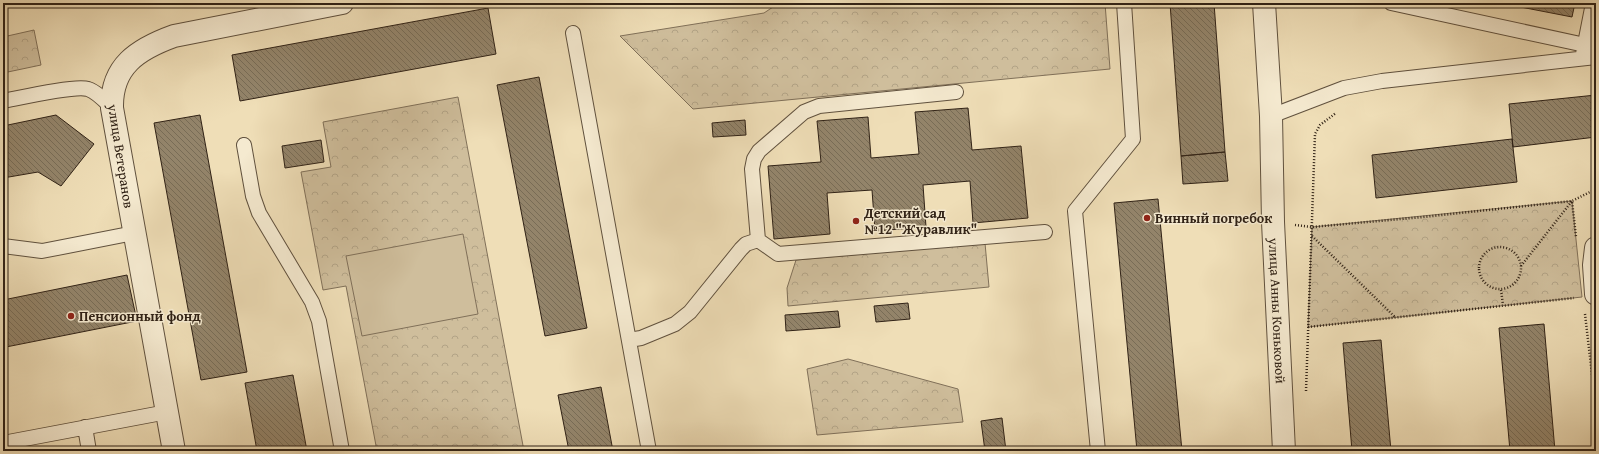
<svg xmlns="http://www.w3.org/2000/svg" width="1599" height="454" font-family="'Gentium Book Plus',serif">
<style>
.forest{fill:url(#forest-crowns);stroke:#807059}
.garden{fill:#cfbe9c;stroke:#807059}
.building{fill:url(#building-back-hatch);stroke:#302216}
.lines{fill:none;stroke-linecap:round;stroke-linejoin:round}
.lane-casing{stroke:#60513e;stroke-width:16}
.street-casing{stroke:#60513e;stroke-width:24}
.path{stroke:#302216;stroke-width:2.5;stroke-dasharray:1 2;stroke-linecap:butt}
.lane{stroke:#f5ead0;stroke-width:14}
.street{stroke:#f5ead0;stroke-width:22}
.poi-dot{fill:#8f2418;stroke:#f5ead0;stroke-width:1.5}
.labels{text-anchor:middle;stroke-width:3;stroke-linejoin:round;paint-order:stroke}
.street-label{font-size:14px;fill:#302216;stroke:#f5ead0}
.poi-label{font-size:14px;font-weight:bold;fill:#302216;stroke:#f5ead0;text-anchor:start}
</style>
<defs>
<pattern id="forest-crowns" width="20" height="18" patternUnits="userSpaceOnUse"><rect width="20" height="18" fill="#cfbe9c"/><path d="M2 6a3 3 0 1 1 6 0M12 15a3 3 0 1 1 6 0" fill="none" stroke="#b2a386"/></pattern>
<pattern id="building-back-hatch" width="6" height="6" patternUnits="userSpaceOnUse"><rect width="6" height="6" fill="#93846a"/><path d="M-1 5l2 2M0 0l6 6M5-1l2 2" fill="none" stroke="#786c56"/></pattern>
</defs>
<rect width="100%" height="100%" fill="#efdeb7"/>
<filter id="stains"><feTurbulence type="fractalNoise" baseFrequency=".005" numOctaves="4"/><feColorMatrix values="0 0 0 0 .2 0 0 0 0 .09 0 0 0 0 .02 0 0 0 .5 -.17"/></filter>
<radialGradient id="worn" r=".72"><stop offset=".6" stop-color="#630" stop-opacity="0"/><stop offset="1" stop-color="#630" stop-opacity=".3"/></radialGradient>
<path class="forest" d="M779 3H1105L1110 69 693 109 620 36 764 13Z
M34 30 41 65 3 73V37Z
M458 97 524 451H377L346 286 323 290 301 172 331 167 323 122Z
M1572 201 1582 297 1308 327 1312 227Z
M985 243 989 287 788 306 787 288 796 260Z
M848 359 958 389 963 422 817 435 807 369Z"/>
<path class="garden" d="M463 234 478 314 362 336 346 256Z"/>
<path class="building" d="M534 3H551L535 6Z
M1170 3H1214L1225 152 1181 156Z
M1500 3H1575L1572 17Z
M488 8 496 54 240 101 232 55Z
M539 77 587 328 545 336 497 85Z
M1596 95V137L1513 147 1509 104Z
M968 108 972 150 1021 146 1028 218 973 223 970 181 923 185 926 227 875 231 872 190 827 193 830 234 774 239 768 166 821 162 817 121 868 117 871 158 919 154 915 112Z
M56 115 94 144 61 186 38 172 3 178V126Z
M200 115 247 372 201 380 154 123Z
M745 120 746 135 713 137 712 123Z
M1512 139 1517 182 1376 198 1372 155Z
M321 140 324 162 285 168 282 146Z
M1225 152 1228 181 1183 184 1181 156Z
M1158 199 1182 451H1137L1114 203Z
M127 275 137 321 6 347 3 333V300Z
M908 303 910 319 876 322 874 306Z
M838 311 840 327 786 331 785 315Z
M1544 324 1555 451H1510L1499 328Z
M1381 340 1391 451H1352L1343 343Z
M293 375 307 451H257L245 383Z
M601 387 613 451H569L558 395Z
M1002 418 1006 451H985L981 421Z"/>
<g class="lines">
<defs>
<path id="lane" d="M1391 3 1585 45 1596 52
M573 33 649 451
M1583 54 1593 3
M3 101C19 98 75 85 88 89 97 92 105 101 112 108
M1271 116 1344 88 1382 81 1596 57
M244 145 253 196 259 213 312 302 319 321 342 451
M758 240 752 169 754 159 759 151 804 112 819 106 956 92
M3 246 42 251 134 233
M629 340 641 338 675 324 690 312 741 249 746 244 758 240 778 254 1045 232
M85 427 89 451
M3 443 167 412
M1098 451 1075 211 1133 139 1124 3"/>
<g id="street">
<path id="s1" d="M1264 3 1271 116 1273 222 1284 451"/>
<path d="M1596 248 1594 265 1596 294"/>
<path d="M174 451 112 108C111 66 138 49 174 36L342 3"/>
</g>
</defs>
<use href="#lane" class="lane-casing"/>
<use href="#street" class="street-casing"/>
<path class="path" d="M1295 225 1312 227 1423 217 1572 201 1596 189
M1312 236 1395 317
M1479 268a21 21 0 1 1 42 0a21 21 0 1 1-42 0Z
M1521 266 1572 201 1576 237
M1501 290 1503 305
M1585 314 1596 409
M1308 327 1574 298
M1306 391 1315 134 1320 125 1336 113"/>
<use href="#lane" class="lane"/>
<use href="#street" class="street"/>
</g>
<g class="poi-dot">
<circle cx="1147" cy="218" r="4"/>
<circle cx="856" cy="221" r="4"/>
<circle cx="71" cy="316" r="4"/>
</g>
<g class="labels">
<g class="street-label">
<text transform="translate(121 156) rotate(81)" y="5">улица Ветеранов</text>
<text dy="5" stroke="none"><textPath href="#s1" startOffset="308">улица Анны Коньковой</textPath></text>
</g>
<g class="poi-label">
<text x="864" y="218">Детский сад<tspan x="864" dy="16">№12 "Журавлик"</tspan></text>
<text x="1155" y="223">Винный погребок</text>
<text x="79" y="321">Пенсионный фонд</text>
</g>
</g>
<rect width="1599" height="454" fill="none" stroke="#efdeb7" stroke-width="16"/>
<rect x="4" y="4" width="1591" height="446" fill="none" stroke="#302216" stroke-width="2"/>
<rect x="8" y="8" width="1583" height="438" fill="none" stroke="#302216"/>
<rect width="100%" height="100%" filter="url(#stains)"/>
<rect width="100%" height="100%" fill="url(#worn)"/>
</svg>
